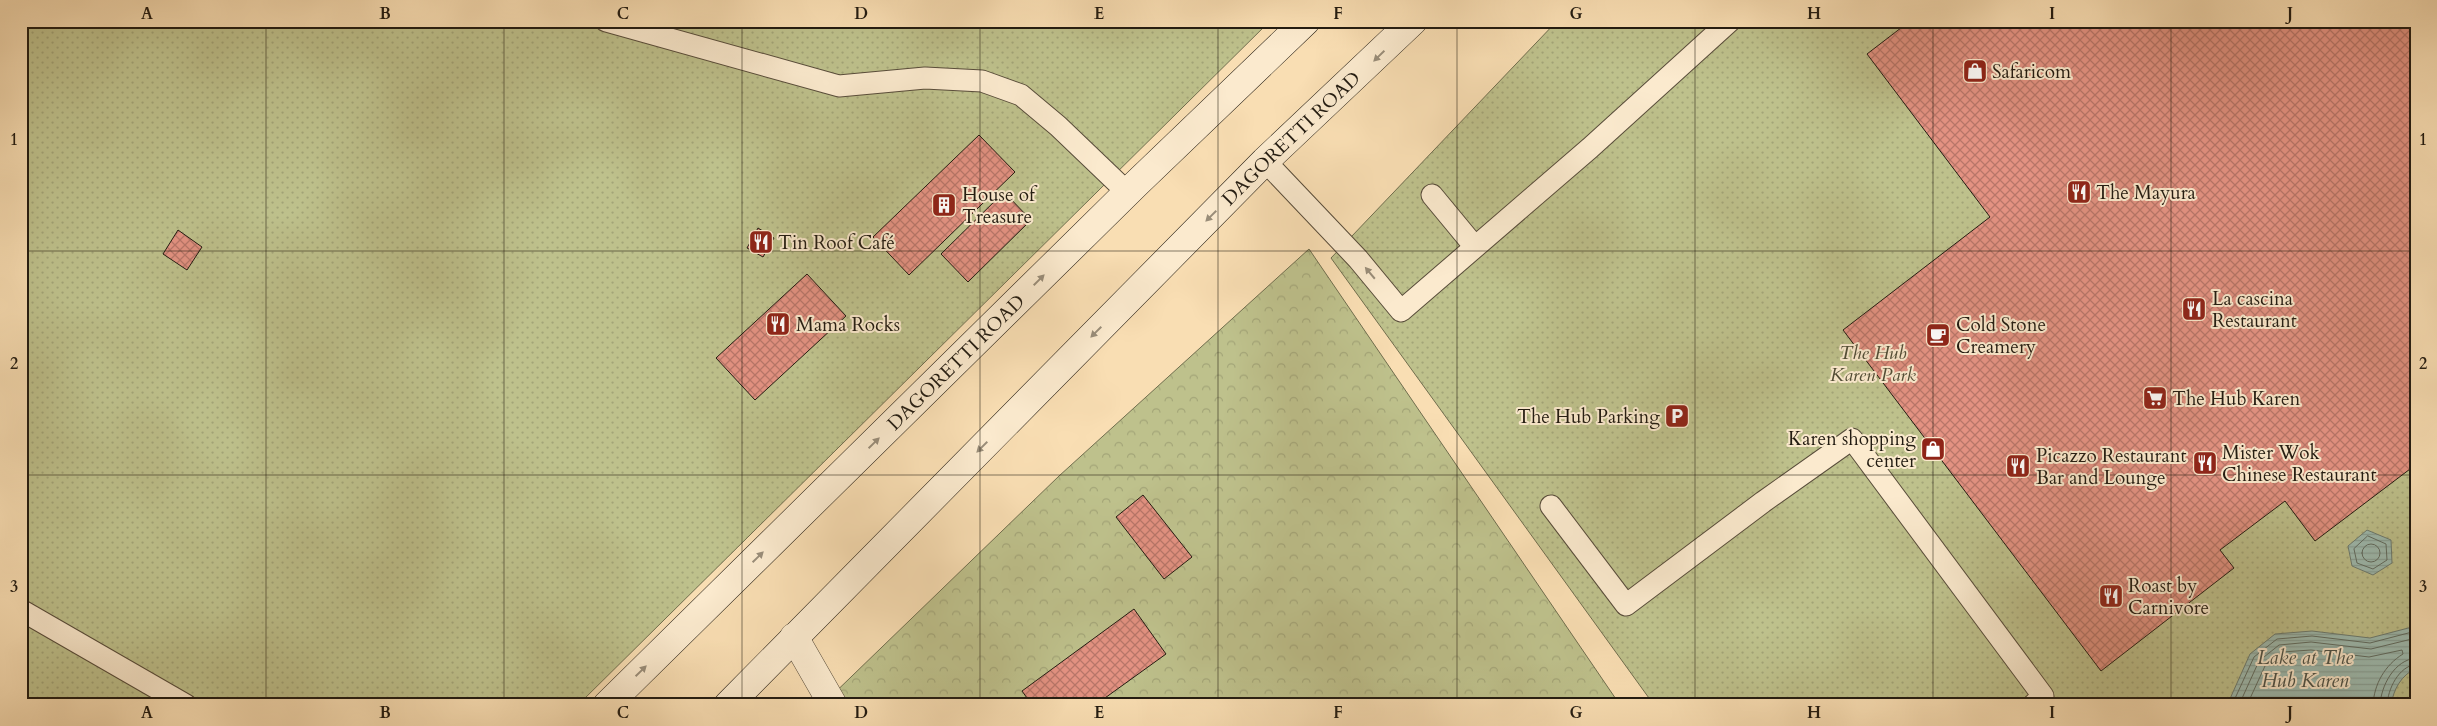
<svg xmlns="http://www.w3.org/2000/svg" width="2437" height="726" font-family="Cardo,serif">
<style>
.forest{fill:url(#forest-crowns);stroke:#706e4e}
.park{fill:url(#park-dots);stroke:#706e4e}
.water{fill:url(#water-rules);stroke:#6c7c71}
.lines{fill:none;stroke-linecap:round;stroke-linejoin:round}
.shore{stroke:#606c61;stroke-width:1}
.building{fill:url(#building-cross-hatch);stroke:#221b11}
.service-casing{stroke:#584c3a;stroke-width:23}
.minor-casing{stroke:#584c3a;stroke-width:29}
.secondary-casing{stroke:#221b11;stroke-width:29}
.service{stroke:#fbeace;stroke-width:21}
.minor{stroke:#fbeace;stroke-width:28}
.secondary{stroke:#fbeace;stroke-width:28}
.oneway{fill:#998d79}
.grid{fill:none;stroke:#221b11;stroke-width:1;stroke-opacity:0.55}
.labels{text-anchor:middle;stroke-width:4;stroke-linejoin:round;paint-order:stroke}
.poi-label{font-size:19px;fill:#221b11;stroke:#fbeace;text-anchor:start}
.street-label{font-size:19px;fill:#221b11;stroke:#fbeace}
.park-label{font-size:19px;font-style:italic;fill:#514d36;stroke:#fbeace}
.water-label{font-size:20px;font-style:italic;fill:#4d5349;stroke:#fbeace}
.neatline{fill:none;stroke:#221b11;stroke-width:2}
.grid-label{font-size:16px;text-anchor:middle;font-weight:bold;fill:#221b11}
</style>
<defs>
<pattern id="forest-crowns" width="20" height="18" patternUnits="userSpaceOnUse" patternTransform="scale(1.25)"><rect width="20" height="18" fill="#bec18c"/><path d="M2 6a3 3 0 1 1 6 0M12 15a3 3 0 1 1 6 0" fill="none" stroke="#a3a578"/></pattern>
<pattern id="park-dots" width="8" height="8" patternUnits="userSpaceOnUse" patternTransform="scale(1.25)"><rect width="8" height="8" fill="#bec18c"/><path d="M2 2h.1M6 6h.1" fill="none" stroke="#a3a578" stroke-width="1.8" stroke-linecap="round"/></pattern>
<pattern id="water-rules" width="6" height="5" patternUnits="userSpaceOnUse" patternTransform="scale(1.25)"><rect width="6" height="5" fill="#9ebcb1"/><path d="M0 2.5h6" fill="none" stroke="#88a197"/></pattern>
<pattern id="building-cross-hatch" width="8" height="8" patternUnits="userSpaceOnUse" patternTransform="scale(1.25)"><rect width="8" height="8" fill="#e39282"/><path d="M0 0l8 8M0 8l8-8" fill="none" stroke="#b87669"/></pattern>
</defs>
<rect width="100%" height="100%" fill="#f9deb3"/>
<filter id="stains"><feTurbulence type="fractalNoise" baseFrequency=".004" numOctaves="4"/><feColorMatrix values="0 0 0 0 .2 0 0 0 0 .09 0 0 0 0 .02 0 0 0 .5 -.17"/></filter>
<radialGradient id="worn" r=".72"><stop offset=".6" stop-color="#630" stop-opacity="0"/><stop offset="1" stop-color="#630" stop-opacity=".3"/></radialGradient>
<path class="forest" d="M1309 249 1620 705H822L1059 476Z"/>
<path class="park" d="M21 21H1270L578 705H21Z
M1557 21H2416V705H1654L1331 258Z"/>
<path class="water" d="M2367 530 2391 540 2392 563 2373 575 2352 566 2348 546Z
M2416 626V668C2401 676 2394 688 2391 705H2224L2229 701 2250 654 2275 634 2312 631 2370 638Z"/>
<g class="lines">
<path class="shore" d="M2368 536 2386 544 2387 560 2373 569 2357 563 2354 549Z
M2362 553a9 9 0 1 1 18 0a9 9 0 1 1-18 0Z
M2232 705 2254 657 2277 639 2312 636 2370 643 2416 631
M2239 705 2259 661 2279 645 2311 642 2371 649 2416 638
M2247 705 2265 666 2282 652 2311 650 2369 657 2402 650 2403 654C2385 665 2374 684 2373 705
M2380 705C2381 686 2394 660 2416 658
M2387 705C2388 689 2398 667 2416 664"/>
</g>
<path class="building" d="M1910 21H2416V468L2414 466 2315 541 2285 501 2220 550 2234 568 2101 671 1843 330 1990 217 1867 54Z
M979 135 1015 172 909 275 873 237Z
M1004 192 1031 220 968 282 941 254Z
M758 228 774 238 763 257 747 248Z
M178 230 202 247 187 270 163 254Z
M807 274 846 316 755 400 716 358Z
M1143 495 1192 557 1164 579 1116 517Z
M1134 609 1166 654 1098 703 1100 705H1032L1022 691Z"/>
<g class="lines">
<defs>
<path id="service" d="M606 21 839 86 925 78 982 81 1021 95 1058 126 1128 193
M1265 161 1358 259 1401 311 1590 148 1730 21
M1432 195 1475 247
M1551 506 1626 605 1763 502 1852 439 2043 696 2033 705
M21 610 186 705"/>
<path id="minor" d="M794 637 833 705"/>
<g id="secondary">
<path id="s1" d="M607 705 1136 184 1306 21"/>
<path id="s2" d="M728 705 1265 161 1413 21"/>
</g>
</defs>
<use href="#service" class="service-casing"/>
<use href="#minor" class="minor-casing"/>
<use href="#secondary" class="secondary-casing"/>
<use href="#service" class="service"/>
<use href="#minor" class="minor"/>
<use href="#secondary" class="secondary"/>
</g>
<defs><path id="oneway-solid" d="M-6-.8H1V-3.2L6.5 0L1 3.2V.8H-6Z" transform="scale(1.25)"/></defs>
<g class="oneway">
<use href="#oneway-solid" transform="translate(1379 56) rotate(136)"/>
<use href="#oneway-solid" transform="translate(1211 216) rotate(135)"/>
<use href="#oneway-solid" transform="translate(1370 273) rotate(-130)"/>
<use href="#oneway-solid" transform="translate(1039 280) rotate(-45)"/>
<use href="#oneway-solid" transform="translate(1096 332) rotate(135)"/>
<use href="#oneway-solid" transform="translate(874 443) rotate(-44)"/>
<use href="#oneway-solid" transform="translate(982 447) rotate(135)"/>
<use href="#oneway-solid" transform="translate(758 557) rotate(-44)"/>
<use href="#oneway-solid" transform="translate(641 671) rotate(-44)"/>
</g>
<path class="grid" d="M266 21V705M504 21V705M742 21V705M980 21V705M1218 21V705M1457 21V705M1695 21V705M1933 21V705M2171 21V705M21 251H2416M21 475H2416"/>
<defs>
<symbol id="shop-square" viewBox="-11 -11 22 22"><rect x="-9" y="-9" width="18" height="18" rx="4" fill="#8f2418" stroke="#fbeace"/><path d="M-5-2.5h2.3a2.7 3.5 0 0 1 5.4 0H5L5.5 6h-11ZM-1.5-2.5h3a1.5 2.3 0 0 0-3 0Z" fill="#fff"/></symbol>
<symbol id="restaurant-square" viewBox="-11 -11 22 22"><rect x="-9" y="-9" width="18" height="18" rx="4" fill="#8f2418" stroke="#fbeace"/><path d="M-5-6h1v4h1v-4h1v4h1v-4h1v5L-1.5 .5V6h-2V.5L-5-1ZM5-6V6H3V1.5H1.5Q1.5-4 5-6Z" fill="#fff"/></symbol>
<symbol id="building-square" viewBox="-11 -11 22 22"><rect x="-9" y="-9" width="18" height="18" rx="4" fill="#8f2418" stroke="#fbeace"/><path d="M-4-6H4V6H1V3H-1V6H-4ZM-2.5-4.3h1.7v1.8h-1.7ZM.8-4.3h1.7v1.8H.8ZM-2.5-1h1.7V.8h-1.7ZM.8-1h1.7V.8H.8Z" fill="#fff"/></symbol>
<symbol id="cafe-square" viewBox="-11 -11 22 22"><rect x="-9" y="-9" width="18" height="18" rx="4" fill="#8f2418" stroke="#fbeace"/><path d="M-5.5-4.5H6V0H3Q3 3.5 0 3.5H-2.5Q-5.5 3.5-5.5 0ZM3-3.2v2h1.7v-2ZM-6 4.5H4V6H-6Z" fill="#fff"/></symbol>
<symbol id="supermarket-square" viewBox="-11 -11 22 22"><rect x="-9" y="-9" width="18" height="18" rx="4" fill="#8f2418" stroke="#fbeace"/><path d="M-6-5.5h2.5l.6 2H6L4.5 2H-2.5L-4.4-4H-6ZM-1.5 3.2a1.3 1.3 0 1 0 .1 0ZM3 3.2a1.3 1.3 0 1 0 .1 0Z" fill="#fff"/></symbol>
<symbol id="parking-square" viewBox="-11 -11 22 22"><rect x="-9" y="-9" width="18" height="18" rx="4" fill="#8f2418" stroke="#fbeace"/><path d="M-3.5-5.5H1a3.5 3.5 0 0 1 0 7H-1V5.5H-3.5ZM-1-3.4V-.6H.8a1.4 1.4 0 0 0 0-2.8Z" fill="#fff"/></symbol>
</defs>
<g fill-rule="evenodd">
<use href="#shop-square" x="1961" y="57" width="28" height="28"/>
<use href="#restaurant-square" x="2065" y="178" width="28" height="28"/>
<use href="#building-square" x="930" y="191" width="28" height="28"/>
<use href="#restaurant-square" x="747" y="228" width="28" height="28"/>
<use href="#restaurant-square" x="2180" y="295" width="28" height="28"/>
<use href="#restaurant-square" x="764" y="310" width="28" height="28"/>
<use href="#cafe-square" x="1924" y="321" width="28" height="28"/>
<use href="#supermarket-square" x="2141" y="384" width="28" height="28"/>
<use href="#parking-square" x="1663" y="402" width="28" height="28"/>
<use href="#shop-square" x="1919" y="435" width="28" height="28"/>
<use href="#restaurant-square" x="2191" y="449" width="28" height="28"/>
<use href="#restaurant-square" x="2004" y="452" width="28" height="28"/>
<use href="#restaurant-square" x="2097" y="582" width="28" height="28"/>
</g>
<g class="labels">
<g class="poi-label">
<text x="1992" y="78">Safaricom</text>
<text x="2096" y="199">The Mayura</text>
<text x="962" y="201">House of<tspan x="962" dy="22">Treasure</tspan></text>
<text x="778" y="249">Tin Roof Café</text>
<text x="2212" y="305">La cascina<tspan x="2212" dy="22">Restaurant</tspan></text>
<text x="796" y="331">Mama Rocks</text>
<text x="1956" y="331">Cold Stone<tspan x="1956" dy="22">Creamery</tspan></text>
<text x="2172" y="405">The Hub Karen</text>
<text x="1660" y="423" text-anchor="end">The Hub Parking</text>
<text x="1916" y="445" text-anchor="end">Karen shopping<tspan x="1916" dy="22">center</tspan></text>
<text x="2222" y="459">Mister Wok<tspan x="2222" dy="22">Chinese Restaurant</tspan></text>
<text x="2036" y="462">Picazzo Restaurant<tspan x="2036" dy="22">Bar and Lounge</tspan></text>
<text x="2128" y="592">Roast by<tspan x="2128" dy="22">Carnivore</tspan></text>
</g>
<g class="street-label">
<text dy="7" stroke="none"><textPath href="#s2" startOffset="799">DAGORETTI ROAD</textPath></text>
<text dy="7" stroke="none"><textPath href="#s1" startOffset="489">DAGORETTI ROAD</textPath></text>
</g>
<g class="park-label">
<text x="1873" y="359">The Hub<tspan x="1873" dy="22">Karen Park</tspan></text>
</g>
<g class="water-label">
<text x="2305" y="664">Lake at The<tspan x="2305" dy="23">Hub Karen</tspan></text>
</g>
</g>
<rect width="2437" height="726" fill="none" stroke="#f9deb3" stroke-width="55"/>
<rect x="28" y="28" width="2382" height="670" class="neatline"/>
<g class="grid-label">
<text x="147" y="19">A</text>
<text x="385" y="19">B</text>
<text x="623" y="19">C</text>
<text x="861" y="19">D</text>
<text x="1099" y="19">E</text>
<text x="1338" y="19">F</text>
<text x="1576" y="19">G</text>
<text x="1814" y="19">H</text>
<text x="2052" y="19">I</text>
<text x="2290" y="19">J</text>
<text x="14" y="145">1</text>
<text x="2423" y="145">1</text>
<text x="14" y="369">2</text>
<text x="2423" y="369">2</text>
<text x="14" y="592">3</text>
<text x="2423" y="592">3</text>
<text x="147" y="718">A</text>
<text x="385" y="718">B</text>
<text x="623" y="718">C</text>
<text x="861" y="718">D</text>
<text x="1099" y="718">E</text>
<text x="1338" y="718">F</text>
<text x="1576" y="718">G</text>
<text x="1814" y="718">H</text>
<text x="2052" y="718">I</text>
<text x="2290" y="718">J</text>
</g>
<rect width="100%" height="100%" filter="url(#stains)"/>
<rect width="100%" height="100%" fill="url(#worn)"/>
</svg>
